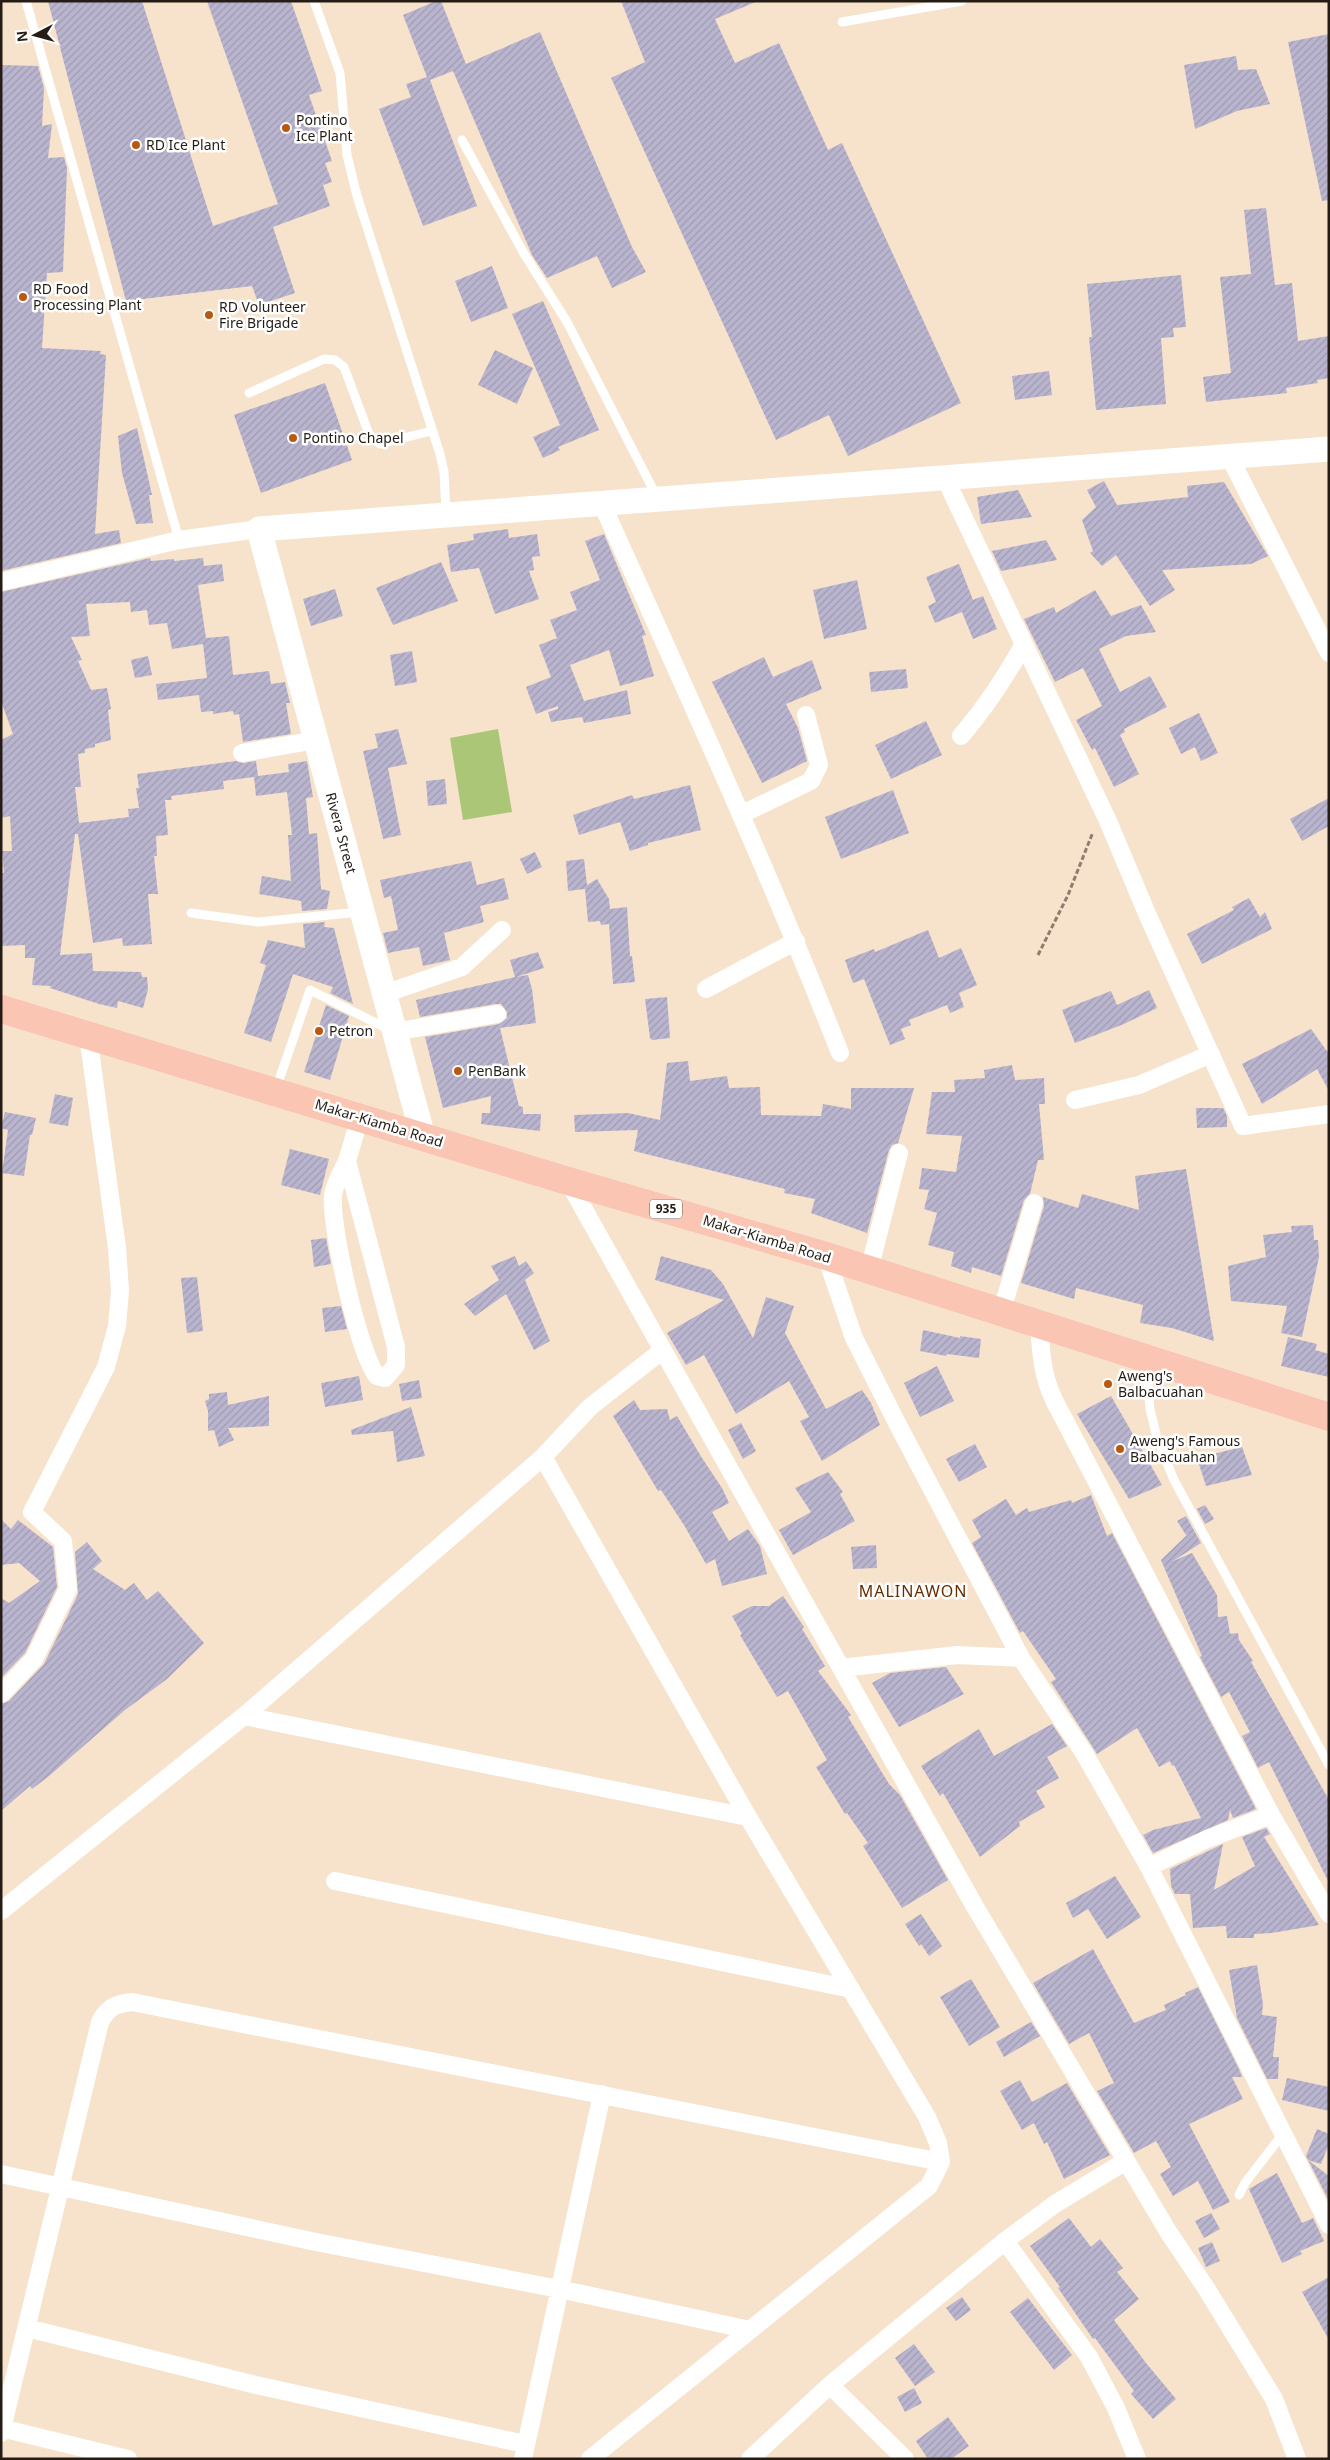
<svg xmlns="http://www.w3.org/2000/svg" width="1330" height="2460" font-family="'Noto Sans',sans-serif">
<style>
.pitch{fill:#abc677}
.building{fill:url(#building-hatch)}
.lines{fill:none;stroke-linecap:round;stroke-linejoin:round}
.path{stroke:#8d7e70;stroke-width:3;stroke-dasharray:5 2.5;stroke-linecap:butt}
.lane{stroke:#fff;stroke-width:9}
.street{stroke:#fff;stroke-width:18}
.secondary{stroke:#fff;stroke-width:25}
.primary{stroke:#fac5b2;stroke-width:28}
.poi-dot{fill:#b8590f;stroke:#fff;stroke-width:2}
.labels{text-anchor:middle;stroke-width:5;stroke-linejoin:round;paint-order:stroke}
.shield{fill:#fff;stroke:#66605b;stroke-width:1}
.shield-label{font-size:12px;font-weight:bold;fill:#241c15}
.poi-label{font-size:14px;fill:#241c15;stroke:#fff;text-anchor:start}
.street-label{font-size:14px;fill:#241c15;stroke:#fff}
.quarter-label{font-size:16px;letter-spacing:1px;fill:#682c00;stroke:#fff}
</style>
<defs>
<pattern id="building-hatch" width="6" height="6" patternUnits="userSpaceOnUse" patternTransform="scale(1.25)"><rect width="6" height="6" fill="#bab5cf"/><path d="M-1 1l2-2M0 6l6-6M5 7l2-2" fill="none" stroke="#a09bb1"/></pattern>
</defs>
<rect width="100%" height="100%" fill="#f7e2cc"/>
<path class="pitch" d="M498 729 512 812 463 820 450 738Z"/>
<path class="building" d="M48 1H142L213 226 278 204 207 1H291L322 91 309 95 332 161 325 163 332 182 323 185 330 206 273 227 295 293 259 305 252 286 126 301Z
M436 1H441L466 64 540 32 632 247 646 272 612 288 597 256 547 278 532 255 453 71 430 80 477 206 423 226 379 109 411 97 406 84 427 77 403 15Z
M621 1H758L715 19 735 63 779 43 828 150 842 143 961 403 848 456 829 415 776 440 611 78 645 62Z
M1329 34V200L1322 201 1288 42Z
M1236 56 1238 70 1256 69 1270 104 1237 111 1195 129 1184 65Z
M1 65 38 66 44 88 42 126 52 124 48 158 64 157 67 168 63 272 47 273 42 348 101 351 100 354 106 355 95 534 119 530 121 543 1 571Z
M1266 208 1275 285 1292 283 1298 341 1329 336V378L1317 380 1318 383 1286 388 1287 393 1206 402 1203 377 1231 373 1220 277 1251 274 1244 210Z
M492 266 508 308 471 322 455 281Z
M1181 275 1186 327 1173 328 1174 337 1161 338 1166 404 1096 410 1089 337H1092L1087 284Z
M543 301 599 430 558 447 560 450 543 458 533 437 560 425 512 314Z
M495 350 533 368 517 404 478 385Z
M1049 371 1052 395 1015 400 1012 376Z
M325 383 352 460 261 493 234 415Z
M137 428 152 495H149L153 523 136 524 122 473 118 436Z
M1104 481 1117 505 1188 497 1187 486 1224 482 1268 556 1251 564 1162 570 1175 590 1150 606 1116 555 1102 566 1090 553 1093 551 1082 520 1096 507 1087 490Z
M1018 490 1032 517 981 524 977 497Z
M508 529 509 538 537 534 540 556 532 557 534 570 529 571 539 599 495 614 479 568 451 572 447 545 474 540 473 534Z
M604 534 646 635 642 636 654 676 620 686 609 650 570 665 584 701 627 690 631 714 584 723 582 717 551 722 548 712 558 709V706L536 714 526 687 551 677 539 645 557 638 550 620 577 610 570 592 600 580 585 541Z
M1046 540 1057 560 1001 571 992 551Z
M150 558 151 561 174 559V561L203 558 204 566 222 564 224 581 198 585 206 638 229 636 233 675 269 671 271 684 285 682 290 703H286L291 734 243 742 239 714 234 715 233 711 213 714V711L201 712 199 695 158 700 156 684 207 678 203 644 172 649 167 623 149 625 147 610 131 612 130 602 86 604 90 636 71 637 82 660 78 661 91 690 107 688 111 709 108 710 111 740 95 744V747L85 749V753L78 754 81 787H75L79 823 129 817 128 809 139 808 136 788H139L137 774 236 761 243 763 256 761 258 776 289 772 288 764 307 761 313 797 306 798 309 834 317 833 321 889 330 891 327 909 302 911 301 901 259 894 262 876 291 881 288 835H292L287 792 256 796 254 777 223 781 224 789 171 796 172 800H165L168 835 156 836 157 856H154L158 894H148L152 944 123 946 122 938 93 943 78 834H75L60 955 92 953 93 971 141 972 142 977H147L148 989 143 1008 118 1001 117 1008 99 1004 50 988 51 986 32 985 35 958H25V945L1 946V873H4L2 851H12L10 816 1 818V740L13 734 1 701V592Z
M441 562 458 601 393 625 376 588Z
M959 564 973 600 983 596 997 629 973 639 962 612 935 623 928 606 936 602 926 577Z
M857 580 867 629 824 639 813 590Z
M335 589 343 616 311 626 303 599Z
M1095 590 1111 616 1141 605 1156 632 1126 636 1099 649 1120 692 1150 676 1167 707 1124 729 1125 732 1120 735 1139 774 1114 787 1095 748 1092 750 1076 720 1102 706 1083 668 1055 682 1024 619 1054 607 1056 613Z
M412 651 417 682 395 686 390 655Z
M148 656 152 675 135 678 131 660Z
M764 657 773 677 812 660 822 689 786 704 798 728 807 761 762 783 712 682Z
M906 669 908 688 871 692 869 672Z
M1199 713 1218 753 1201 761 1195 747 1181 754 1169 728Z
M926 721 942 755 891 779 875 745Z
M398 729 407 764 388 768 401 835 383 839 363 751 378 748 375 734Z
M445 779 447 804 428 806 426 781Z
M690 785 701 830 648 843V845L630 851 620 822 579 835 573 815 632 795 634 799Z
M893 790 909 833 841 859 825 817Z
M1329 798V826L1302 841 1290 819Z
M535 852 542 867 527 874 520 859Z
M584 859 587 885 597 879 609 899 610 909 627 907 630 956H632L635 982 613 984 609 924 601 925 600 921 588 922 585 889 568 891 566 861Z
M471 861 477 885 504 878 509 899 480 906 484 922 444 933 450 960 423 966 419 947 388 953 383 933 398 930 391 896 384 898 380 880Z
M1249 898 1260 917 1265 912 1272 929 1202 964 1187 934 1234 910 1232 907Z
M325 922 324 927 334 928 353 1004 330 993 333 987 293 974 271 1042 244 1033 266 965 260 963 268 940 305 948 303 924Z
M928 930 939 958 961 948 977 985 959 993 964 1007 950 1013 947 1005 909 1020 911 1025 901 1029 905 1039 890 1045 864 979 853 983 845 960 874 949 875 952Z
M538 952 544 968 516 977 528 975 532 989 536 1023 500 1028 519 1106 523 1107V1114H541L540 1131 481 1124 482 1113H490L491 1096 443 1108 425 1037 499 1024 507 1018V1012L501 1004H495L420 1017 416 1000 515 977 510 960Z
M1149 990 1157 1008 1124 1024 1075 1043 1062 1010 1111 991 1117 1005Z
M667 997 670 1038 652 1040 650 1038 645 999Z
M326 1005 349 1016 330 1080 304 1072Z
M1311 1029 1329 1054V1091L1317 1069 1262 1104 1242 1064Z
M688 1061 690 1081 727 1076 729 1088 760 1087 761 1115 821 1116 823 1104 851 1109V1088H914L898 1143 892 1145 889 1150 867 1233 811 1213 815 1199 784 1193 785 1189 634 1151 638 1130 575 1132 574 1115 628 1113 660 1120 667 1063Z
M1012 1065 1015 1080 1044 1078 1045 1104H1039L1044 1160H1038L1030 1194 1024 1200 1001 1276 972 1267 971 1273 951 1266 954 1252 928 1245 937 1213 924 1209 929 1190 919 1189 922 1168 956 1172 962 1136 926 1134 932 1092H955L954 1080 985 1078 984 1070Z
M55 1094 73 1098 68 1126 49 1123Z
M1196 1108H1223L1227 1116V1127L1197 1128Z
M5 1112 36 1118 32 1135H30L24 1176 2 1173 8 1130 1 1128Z
M290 1149 329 1159 320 1195 281 1185Z
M1186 1169 1214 1341 1172 1328 1140 1323 1143 1305 1076 1288 1074 1299 1021 1283 1044 1206 1043 1197 1078 1208 1082 1194 1139 1210 1135 1176Z
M1313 1225 1314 1240H1318L1319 1257 1302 1337 1281 1333 1287 1306 1231 1301 1228 1266 1266 1257 1263 1235 1292 1232 1291 1226Z
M326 1238 331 1264 314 1267 311 1240Z
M515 1256 519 1266 526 1261 534 1273 525 1280 550 1341 534 1350 506 1294 475 1316 464 1304 499 1280 491 1266Z
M661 1256 711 1270 723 1284 753 1338 766 1297 794 1306 785 1333 826 1409 862 1390 871 1403 880 1425 822 1461 800 1421 809 1417 789 1381 736 1414 704 1355 686 1365 667 1333 724 1300 655 1280Z
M197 1277 203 1331 187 1333 181 1278Z
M341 1306 347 1329 325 1332 322 1308Z
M923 1330 960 1338V1336L981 1339 979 1358 947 1354 946 1356 920 1351Z
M1288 1337 1317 1344 1315 1350 1329 1354V1377L1281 1366Z
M937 1366 954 1401 920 1417 904 1383Z
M359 1376 363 1400 325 1407 321 1383Z
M419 1380 422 1398 402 1401 399 1384Z
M227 1392 228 1405 269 1396V1426L228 1428 234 1440 219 1447 214 1430 208 1431V1411L205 1401 209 1399V1394Z
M1111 1396 1162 1485 1129 1499 1077 1414Z
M634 1400 640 1410 667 1409 670 1420 677 1416 702 1458 722 1488 729 1503 712 1512 729 1541 748 1529 760 1546 767 1574 722 1586 715 1559 706 1564 684 1525 661 1490 658 1491 613 1416Z
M411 1407 425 1456 397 1462 393 1431 352 1435 351 1430Z
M741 1423 756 1451 743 1459 728 1430Z
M975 1444 987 1467 959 1482 946 1459Z
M1242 1447 1252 1475 1206 1486 1197 1458Z
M828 1472 843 1492 840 1494 855 1521 793 1555 779 1530 811 1512 795 1488Z
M1091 1495 1107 1536 1112 1533 1256 1809 1233 1818 1230 1810 1228 1820 1153 1853 1143 1835 1153 1830 1201 1818 1174 1765 1172 1766 1170 1761 1159 1767 1137 1728 1097 1754 1051 1682 1056 1679 1023 1631 1020 1633 972 1543 981 1537 972 1520 1006 1499 1016 1515 1027 1508 1029 1512 1071 1500 1072 1503Z
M1205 1505 1214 1519 1205 1524 1197 1509Z
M1186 1516 1201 1543 1173 1561 1192 1553 1217 1595 1218 1617 1227 1616 1230 1634 1238 1633 1239 1640 1253 1661 1251 1662 1329 1800V1883L1269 1762 1258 1768 1242 1736 1250 1732 1229 1692 1221 1697 1200 1657 1202 1656 1161 1560 1189 1533 1186 1535 1177 1521Z
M1 1519 11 1529 18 1520 53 1547 57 1587 25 1653 1 1678V1598L9 1603 40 1581 19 1563 1 1565Z
M87 1542 102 1561 93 1569 125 1590 134 1583 147 1600 158 1591 204 1643 167 1679 125 1710 49 1776 32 1789 30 1786 1 1811V1704L9 1701 44 1664 78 1594 75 1552Z
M876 1545 877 1568 853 1569 851 1547Z
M783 1596 804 1627 802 1629 825 1666 818 1671 851 1715 848 1717 889 1784 900 1795 948 1880 902 1908 863 1846 868 1843 847 1813 845 1814 816 1767 827 1760 788 1691 777 1697 740 1635 742 1634 732 1616 752 1606H769Z
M946 1667 964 1694 899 1727 872 1683 890 1673Z
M1052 1724 1067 1746 1047 1757 1059 1778 1036 1791 1045 1807 1019 1822 1020 1826 980 1857 943 1793 940 1796 921 1766 979 1729 994 1756Z
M1266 1828 1270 1834 1264 1837 1319 1925 1272 1933 1254 1934V1938H1227L1226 1926 1193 1928 1190 1894H1175L1171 1886 1170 1869 1223 1844 1214 1890 1255 1866 1242 1837Z
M1115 1876 1141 1917 1107 1939 1088 1909 1073 1918 1066 1903Z
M921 1914 942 1946 929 1956 921 1944 919 1946 905 1924Z
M1093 1949 1134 2023 1166 2010 1164 2005 1186 1995 1185 1993 1198 1987 1239 2069 1242 2077H1232L1243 2099 1189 2124 1230 2202 1213 2210 1198 2181 1173 2196 1160 2174 1171 2167 1156 2141 1134 2153 1097 2091 1114 2083 1089 2033 1069 2044 1033 1983Z
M1257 1965 1263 2004 1262 2015 1277 2017 1273 2057H1279L1278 2079H1267L1237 2018 1229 1970Z
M971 1979 1000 2027 969 2046 940 1997Z
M1031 2022 1040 2036 1004 2057 996 2042Z
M1287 2078 1329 2087V2111L1282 2100Z
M1020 2080 1032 2102 1067 2083 1110 2155 1064 2179 1047 2142 1044 2144 1034 2123 1022 2130 1000 2091Z
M1317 2129 1329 2134V2144L1321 2164 1308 2160 1329 2176V2201L1306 2156Z
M1277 2173 1302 2223 1313 2218 1324 2241 1300 2251 1302 2254 1282 2263 1249 2189Z
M1211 2213 1220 2229 1204 2238 1195 2221Z
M1069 2218 1091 2247 1100 2239 1123 2268 1117 2272 1139 2299 1114 2320 1146 2363 1176 2399 1153 2419 1131 2394 1134 2391 1095 2338 1093 2339 1058 2288 1060 2287 1030 2246Z
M1212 2242 1220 2261 1206 2267 1198 2248Z
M1329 2277V2340L1302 2292Z
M962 2297 971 2310 956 2321 946 2308Z
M1028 2298 1072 2355 1054 2370 1010 2312Z
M914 2344 935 2372 915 2386 895 2358Z
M914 2388 922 2403 905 2412 897 2397Z
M948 2417 969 2446 951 2459H928L916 2441Z"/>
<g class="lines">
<path class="path" d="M1038 955 1068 895 1093 832"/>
<path class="lane" d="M26 1 179 540
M314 1 340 73 347 155 357 196 440 454 444 472 446 513
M842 22 962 1
M462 140 523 252 567 322 657 497
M249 393 324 359 335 360 344 367 369 434 380 444 431 431
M191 913 258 922 360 912
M276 1089 310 990 390 1030
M1146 1362 1150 1409 1157 1438 1174 1480 1329 1765
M1239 2195 1245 2183 1282 2135"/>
<path class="street" d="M1229 456 1329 653
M945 478 1108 821 1148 916 1243 1126 1329 1114
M602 504C684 686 767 867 840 1053
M1 582 179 540 259 529
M961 736C986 707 1005 678 1024 644
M242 753 316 740
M742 814 811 781 819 765 806 715
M706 989 796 941
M384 994 462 967 502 930
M394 1032 497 1014
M1075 1100 1139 1085 1211 1054
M347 1161C342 1172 334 1184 333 1196 330 1225 359 1354 377 1376L385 1378 396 1365V1347L347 1161 360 1117
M568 1181 974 1905 1169 2233 1206 2288 1274 2399 1297 2459
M826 1256 854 1338 898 1425 1021 1658 1084 1753 1149 1867
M869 1270 899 1153
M1001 1313 1034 1203
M1039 1325C1041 1352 1042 1375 1054 1400L1271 1815 1329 1914
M543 1457 748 1817 927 2117 938 2143 941 2162 929 2186 590 2459
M841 1668 957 1655 1021 1658
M1 1694 34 1659 68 1589 63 1541 32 1512 106 1367 117 1326 120 1291 117 1248 88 1035
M244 1716 748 1817
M1271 1815 1207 1839 1149 1867 1329 2225
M335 1881 851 1989
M1 1911 244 1716 543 1457 590 1407 663 1350
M1 2174 316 2242 559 2289 750 2330
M1005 2241 1089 2357 1116 2408 1137 2459
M27 2328 256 2385 525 2444
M830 2385 905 2459
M1 2428 128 2459
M1 2433 100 2022C108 2007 115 2004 132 2002L941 2162
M523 2459 602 2094
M750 2459 830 2385 1005 2241 1055 2204 1126 2161"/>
<path class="secondary" d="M423 1137 259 529 1329 449"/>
<path class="primary" d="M1 1009 568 1181 826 1256 1329 1417"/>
</g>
<g class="poi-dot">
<circle cx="286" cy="128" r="5"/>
<circle cx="136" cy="145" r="5"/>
<circle cx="23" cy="297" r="5"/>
<circle cx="209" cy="315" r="5"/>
<circle cx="293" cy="438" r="5"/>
<circle cx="319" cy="1031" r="5"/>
<circle cx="458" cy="1071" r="5"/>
<circle cx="1108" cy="1384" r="5"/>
<circle cx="1120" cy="1449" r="5"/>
</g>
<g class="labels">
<rect class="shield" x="650" y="1199.5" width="32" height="19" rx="4"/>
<g class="shield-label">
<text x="666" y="1213">935</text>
</g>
<g class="poi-label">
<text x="296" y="125">Pontino<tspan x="296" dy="16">Ice Plant</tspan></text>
<text x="146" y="150">RD Ice Plant</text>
<text x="33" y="294">RD Food<tspan x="33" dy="16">Processing Plant</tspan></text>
<text x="219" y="312">RD Volunteer<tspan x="219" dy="16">Fire Brigade</tspan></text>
<text x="303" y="443">Pontino Chapel</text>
<text x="329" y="1036">Petron</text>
<text x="468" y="1076">PenBank</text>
<text x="1118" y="1381">Aweng's<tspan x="1118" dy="16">Balbacuahan</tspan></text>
<text x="1130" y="1446">Aweng's Famous<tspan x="1130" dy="16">Balbacuahan</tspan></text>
</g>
<g class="street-label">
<text transform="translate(341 833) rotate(75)" y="5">Rivera Street</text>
<text transform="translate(379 1123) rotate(17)" y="5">Makar-Kiamba Road</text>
<text transform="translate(767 1239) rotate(17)" y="5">Makar-Kiamba Road</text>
</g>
<g class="quarter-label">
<text x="913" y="1597">MALINAWON</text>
</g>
</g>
<rect width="1330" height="2460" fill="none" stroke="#241c15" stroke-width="5"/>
<g transform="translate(35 35) rotate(264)" stroke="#ffffff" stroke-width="4" paint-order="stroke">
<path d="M0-4L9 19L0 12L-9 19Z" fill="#241c15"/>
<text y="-8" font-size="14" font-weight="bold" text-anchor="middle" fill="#241c15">N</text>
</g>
</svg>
